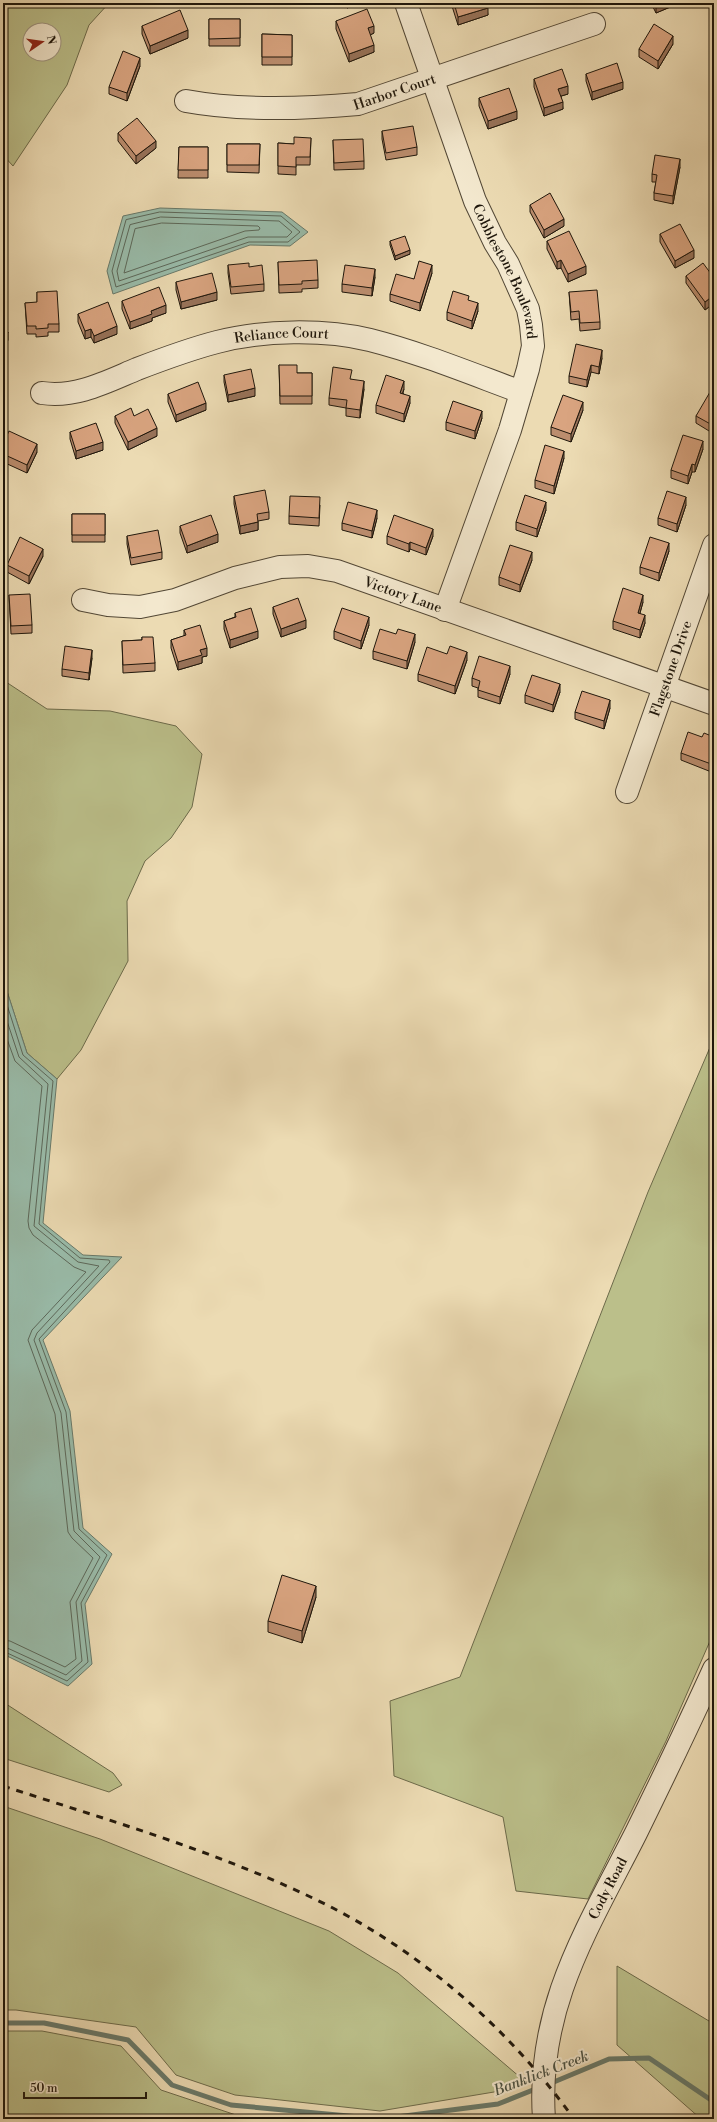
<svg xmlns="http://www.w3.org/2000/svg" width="717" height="2122" font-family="'Libre Bodoni',serif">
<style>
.green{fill:#bbbf8a;stroke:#6c6a4a;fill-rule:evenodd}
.water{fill:#99bba9;stroke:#68796a}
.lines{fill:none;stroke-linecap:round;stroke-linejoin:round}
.shore{stroke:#5c685a;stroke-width:1}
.stream{stroke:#68796a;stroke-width:5}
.minor-casing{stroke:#524735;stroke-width:24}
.minor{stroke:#f3e8ce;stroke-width:22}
.rail{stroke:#1e160b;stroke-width:3;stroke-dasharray:7 7;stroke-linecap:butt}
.wall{fill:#bb8d6e;stroke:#1e160b}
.shaded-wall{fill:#98735a;stroke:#1e160b}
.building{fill:#d9a480;stroke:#1e160b}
.labels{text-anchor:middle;stroke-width:4;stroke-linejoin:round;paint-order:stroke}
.street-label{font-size:14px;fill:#1e160b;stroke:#f3e8ce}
.water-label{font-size:15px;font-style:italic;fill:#495042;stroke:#f3e8ce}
</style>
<rect width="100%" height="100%" fill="#ecdbb3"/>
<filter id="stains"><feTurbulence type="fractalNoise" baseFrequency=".005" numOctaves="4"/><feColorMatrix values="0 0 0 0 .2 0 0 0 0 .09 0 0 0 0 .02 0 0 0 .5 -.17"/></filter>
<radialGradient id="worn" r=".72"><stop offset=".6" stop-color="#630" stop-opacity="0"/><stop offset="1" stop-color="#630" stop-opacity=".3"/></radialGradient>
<path class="green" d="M3 3H109L89 25 67 85 13 166 3 155ZM30 30H54V54H30Z
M3 680 47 709 110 711 176 726 202 754 192 807 171 838 145 861 127 901 128 961 81 1050 57 1079 27 1053 3 979Z
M714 1038V1632L666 1741 588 1899 516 1891 503 1817 394 1776 390 1701 460 1677 648 1192Z
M3 1702 113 1773 122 1785 109 1792 3 1758Z
M3 1806 100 1839 329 1931 398 1973 521 2078 494 2092 380 2111 235 2095 176 2075 136 2027 16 2010H3Z
M617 1966 714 2024V2119H701L617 2045Z
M3 2031H42L121 2046 161 2090 236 2115 298 2119H3Z"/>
<path class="water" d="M160 208 282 212 308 232 290 246 250 245 113 294 107 271 123 216Z
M3 979 27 1053 57 1079 43 1223 83 1255 122 1257 43 1340 70 1411 83 1528 112 1554 85 1604 92 1664 68 1686 3 1654Z"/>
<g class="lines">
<path class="shore" d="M160 212 281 216 300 232 288 242H249L116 287 112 271 126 220Z
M161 217 279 221 292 232 287 237H248L119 281 117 271 130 225Z
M162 223 258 226 260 228 259 230 245 231 124 273 135 229Z
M3 992 23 1055 53 1081 39 1224 80 1258 109 1260 110 1262 39 1339 66 1412 79 1529 107 1555 81 1603 88 1662 67 1681 3 1651
M3 1009 19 1057 48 1084 34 1226 78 1262 99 1266 37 1333 34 1340 61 1413 74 1531 100 1557 76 1602 82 1661 66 1675 3 1646
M3 1028 15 1061 42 1086 28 1221 29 1228 33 1235 74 1267 86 1272 32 1330 28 1340 55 1414 68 1532 72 1538 93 1558 70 1602 76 1659 65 1667 10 1641 3 1640"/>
<path class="stream" d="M3 2023H44L128 2040 172 2085 231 2105 381 2119 498 2104 538 2088
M549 2084 609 2059 649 2058 714 2102"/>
<defs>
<g id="minor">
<path id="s1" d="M406 3 475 201 495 243 508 264 528 309 531 325 533 346 528 369 510 430 445 610"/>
<path id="s2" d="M186 101C240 111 303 109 358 104L594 24"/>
<path id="s3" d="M42 393C76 398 106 382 137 369 163 359 190 349 217 342 263 330 324 329 370 340 421 353 472 374 521 392"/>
<path id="s4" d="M83 600 108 605 140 607 175 600 235 578 280 567 308 566 337 571 714 704"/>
<path id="s5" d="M627 792 714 545"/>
<path id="s6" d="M544 2119C536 2007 588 1928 636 1833 663 1778 689 1724 714 1669"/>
</g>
</defs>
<use href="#minor" class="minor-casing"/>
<use href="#minor" class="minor"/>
<path class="rail" d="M3 1786C111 1821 222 1853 325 1904 423 1953 510 2030 574 2119"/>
</g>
<path class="wall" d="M345 3H359L347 8Z
M451 3H486L488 15 458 25Z
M651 3H675V5L656 13Z
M209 19H240V46H209Z
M336 21 374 33 370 35 374 52 349 62 336 29Z
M142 26 188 38 150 54 142 34Z
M262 34 292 35V65H262Z
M673 44 658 69 639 57V49Z
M140 66 127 101 109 94V87Z
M586 74 623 89 592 100 586 81Z
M534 79 568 94 561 96 563 109 544 116 534 87Z
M479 98 517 119 488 129 479 106Z
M382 131 417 147V155L386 160 382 139Z
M118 133 156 148 136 164 118 141Z
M311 138 310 165H296V175L278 174V143L294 144Z
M333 140 364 161V169L334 170Z
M227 144H260L259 173 227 172Z
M179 147H208V178H178Z
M680 167 673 204 654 200V193L656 182H652V174Z
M530 205 564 226 544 238 530 212Z
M660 234 694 258 675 268 660 242Z
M390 241 410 254 395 260 390 245Z
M547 241 586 274 568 282 561 268 557 269 547 249Z
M278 262 318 280V288L302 289V292L279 293Z
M228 265 264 284V291L231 294 228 273Z
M432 273 420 311 390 301V294L414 279Z
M686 276 714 278V303L705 310 686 283Z
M375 277 372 296 342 292V284Z
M176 282 217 300 181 309 176 290Z
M37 292 59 324V332H48V336L36 337V334H27L25 303H37Z
M569 292 600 322V329L580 331 579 319 571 320Z
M122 301 166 313 152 318V321L130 329 122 309Z
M478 311 472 329 447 320V312Z
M78 314 117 334 94 343 91 337 85 339 78 322Z
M602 358 599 374 591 372 587 387 569 383V376Z
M279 365 297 373H312V404H280Z
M224 375 255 396 228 402 224 382Z
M351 379 364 389 360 418 346 416V408L329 405V398Z
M404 389 403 393 410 403 404 422 376 413V405Z
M168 394 206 410 176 422 168 402Z
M714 394V434L696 423V416Z
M583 410 571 442 551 435V427Z
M115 416H134L157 436 128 450 115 423Z
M482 418 475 439 446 430V422Z
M70 432 103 450 76 459 70 439Z
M3 444 37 452 27 473 3 462Z
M703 449 695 472H692L688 484 671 478V470Z
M564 458 554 494 535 488V480Z
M234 496 269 512V519L258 521V530L240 534 234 504Z
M320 505 319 526 289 524V516Z
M686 505 677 532 658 525V518Z
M546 510 537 537 516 530V522Z
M72 514H105V542H72Z
M377 518 372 538 342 530V523Z
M180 526 218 542 187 553 180 533Z
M127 536 162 552V559L131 565 127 544Z
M387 536H433L426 555 410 549 409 552 387 544Z
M669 551 659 581 640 574V567Z
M43 556 29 584 7 572V565Z
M532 560 520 592 499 585V577Z
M9 595 32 625V633L11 634Z
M643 602 640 613 645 623 640 638 613 629V621Z
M273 607 306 628 281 637 273 614Z
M235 613 258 638 230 648 224 629V621L235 617Z
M369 625 361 649 334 639V631Z
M184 630 207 656 202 657V663L178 670 171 648V640L184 636Z
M142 637 155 663V671L123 673 122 641 142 640Z
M415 642 407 669 373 659V651Z
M447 654 467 660 455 694 418 681V674Z
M92 658 89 680 62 676V669Z
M510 674 500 704 478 697V688L472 686V678Z
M560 692 553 712 525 703V695Z
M610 708 604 729 575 719V712Z
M702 737H714V773L681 760V753Z
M316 1597 302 1643 268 1632V1621Z"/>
<path class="shaded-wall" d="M347 3H359L347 8Z
M661 3H675V5L656 13V6Z
M488 8V15L458 25V17Z
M374 26V33L368 36V28Z
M188 30V38L150 54V46Z
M673 36V44L658 69V61Z
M374 45V52L349 62V54Z
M140 58V66L127 101V93Z
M623 82V89L592 100V92Z
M568 86V94L558 97V89Z
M563 102V109L544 116V108Z
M517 111V119L488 129V121Z
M156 141V148L136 164V156Z
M680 159V167L673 204V196Z
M564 219V226L544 238V230Z
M410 250V254L395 260V256Z
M694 250V258L675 268V261Z
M561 260V268L557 269V262Z
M432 265V273L420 311V303Z
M586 266V274L568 282V274Z
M375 269V277L372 296V288Z
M217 292V300L181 309V302Z
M714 295V303L705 310V302Z
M478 303V311L472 329V321Z
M166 305V313L152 318V321L130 329V322L151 311Z
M117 326V334L94 343V336Z
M91 329V337L85 339V331Z
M8 332V340L3 353V346Z
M602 350V358L599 374V367Z
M591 365V372L587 387V380Z
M364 381V389L360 418V410Z
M404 381V389L400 400V393Z
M255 388V396L228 402V395Z
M410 396V403L404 422V414Z
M583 402V410L571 442V434Z
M206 403V410L176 422V415Z
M482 411V418L475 439V431Z
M157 428V436L128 450V442Z
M703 441V449L695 472V465Z
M103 442V450L76 459V451Z
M37 444V452L27 473V465Z
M564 451V458L554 494V486Z
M692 464V472L688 484V476Z
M686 497V505L677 532V524Z
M546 502V510L537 537V529Z
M377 510V518L372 538V531Z
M258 522V530L240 534V526Z
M433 529V536L426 555V548Z
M218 534V542L187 553V546Z
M410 542V549L409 552V544Z
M669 543V551L659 581V573Z
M43 549V556L29 584V576Z
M532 552V560L520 592V585Z
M643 595V602L638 620V613Z
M645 615V623L640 638V630Z
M369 617V625L361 649V641Z
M306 620V628L281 637V629Z
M258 631V638L230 648V640Z
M415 634V642L407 669V661Z
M207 648V656L202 657V663L178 670V662L200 650Z
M92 650V658L89 680V673Z
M467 652V660L455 694V686Z
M510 666V674L500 704V697Z
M560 684V692L553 712V705Z
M610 700V708L604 729V721Z
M316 1586V1597L302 1643V1631Z"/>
<path class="building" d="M454 3H486L488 8 458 17Z
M655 3H661L656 6Z
M367 9 374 26 368 28 374 45 349 54 336 21Z
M180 10 188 30 150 46 142 26Z
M209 19H240V38L209 39Z
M654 24 673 36 658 61 639 49Z
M262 34 292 35V57H262Z
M123 51 140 58 127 93 109 87Z
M617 63 623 82 592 92 586 74Z
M562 69 568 86 558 89 563 102 544 108 534 79Z
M509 88 517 111 488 121 479 98Z
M137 118 156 141 136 156 118 133Z
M413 126 417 147 386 153 382 131Z
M294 137 311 138 310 157H296V167L278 166V143L294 144Z
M363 139 364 161 334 163 333 140Z
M227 144H260L259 165H227Z
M179 147H208V170H178Z
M655 155 680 159 673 196 654 193 657 175 652 174Z
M550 193 564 219 544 230 530 205Z
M680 224 694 250 675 261 660 234Z
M569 231 586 266 568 274 561 260 557 262 547 241Z
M405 236 410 250 395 256 390 241Z
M317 260 318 280 302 281V284L279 285 278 262Z
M419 261 432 265 420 303 390 294 396 274 414 279Z
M249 263V267L262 265 264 284 231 287 228 265Z
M703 263 714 278V295L705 302 686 276Z
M345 265 375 269 372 288 342 284Z
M212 273 217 292 181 302 176 282Z
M159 287 166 305 151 311 152 314 130 322 122 301Z
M597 290 600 322 580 323 579 311 571 312 569 292Z
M57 291 59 324H48V328L36 329V326H27L25 303 37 302V292Z
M453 291 469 296 468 300 478 303 472 321 447 312Z
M108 302 117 326 94 336 91 329 85 331 78 314Z
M3 330 8 332 3 346Z
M576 344 602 350 599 367 591 365 587 380 569 376Z
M279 365H297V373H312V396H280Z
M333 367 352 370 350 379 364 381 360 410 346 408 347 400 329 398Z
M251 369 255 388 228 395 224 375Z
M386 375 404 381 400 393 410 396 404 414 376 405Z
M198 382 206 403 176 415 168 394Z
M710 392 714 394V426L696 416Z
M563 395 583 402 571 434 551 427Z
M453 401 482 411 475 431 446 422Z
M131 408 134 416 148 409 157 428 128 442 115 416Z
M96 423 103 442 76 451 70 432Z
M9 431 37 444 27 465 3 454V444Z
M683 435 703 441 695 465 692 464 688 476 671 470Z
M545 445 564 451 554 486 535 480Z
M265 490 269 512 257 514 258 522 240 526 234 496Z
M667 491 686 497 677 524 658 518Z
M525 495 546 502 537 529 516 522Z
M290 496 320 497 319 518 289 516Z
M348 502 377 510 372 531 342 523Z
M72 514H105V535H72Z
M211 515 218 534 187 546 180 526Z
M394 515 433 529 426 548 410 542 409 544 387 536Z
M158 530 162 552 131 558 127 536Z
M20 537 43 549 29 576 7 565Z
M650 537 669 543 659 573 640 567Z
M510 545 532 552 520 585 499 577Z
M623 588 643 595 638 613 645 615 640 630 613 621Z
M30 594 32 625 11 626 9 595Z
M298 598 306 620 281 629 273 607Z
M251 608 258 631 230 640 224 621 236 617 235 613Z
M342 608 369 617 361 641 334 631Z
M200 625 207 648 200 650 202 655 178 662 171 640 186 635 184 630Z
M380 629 396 634 398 629 415 634 407 661 373 651Z
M142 637H153L155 663 123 665 122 641 142 640Z
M65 646 92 650 89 673 62 669Z
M450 646 467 652 455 686 418 674 427 647 447 654Z
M479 656 510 666 500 697 478 690 480 681 472 678Z
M532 675 560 684 553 705 525 695Z
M582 691 610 700 604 721 575 712Z
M688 732 702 737 704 733 714 737V765L681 753Z
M282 1575 316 1586 302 1631 268 1621Z"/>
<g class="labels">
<g class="street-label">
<text dy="5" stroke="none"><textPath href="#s2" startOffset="211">Harbor Court</textPath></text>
<text dy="5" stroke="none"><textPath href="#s1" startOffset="287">Cobblestone Boulevard</textPath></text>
<text dy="5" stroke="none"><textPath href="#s3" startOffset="249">Reliance Court</textPath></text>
<text dy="5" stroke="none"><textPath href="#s4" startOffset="331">Victory Lane</textPath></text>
<text dy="5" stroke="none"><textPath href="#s5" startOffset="131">Flagstone Drive</textPath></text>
<text dy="5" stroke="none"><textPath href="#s6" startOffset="243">Cody Road</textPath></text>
</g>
<g class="water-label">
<text transform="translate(541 2073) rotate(-21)" y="5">Banklick Creek</text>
</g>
</g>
<rect width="717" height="2122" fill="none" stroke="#ecdbb3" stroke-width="16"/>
<rect x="4" y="4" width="709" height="2114" fill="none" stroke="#1e160b" stroke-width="2"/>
<rect x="8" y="8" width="701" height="2106" fill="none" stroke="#1e160b"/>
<g transform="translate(42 42) rotate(77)"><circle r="19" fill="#f3e8ce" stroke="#9e9480"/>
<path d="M0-3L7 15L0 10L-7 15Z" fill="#8f2418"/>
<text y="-6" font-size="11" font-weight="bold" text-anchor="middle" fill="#1e160b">N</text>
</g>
<path d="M24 2092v6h122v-6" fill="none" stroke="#1e160b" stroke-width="2"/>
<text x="30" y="2092" font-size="12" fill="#1e160b" stroke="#f3e8ce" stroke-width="3" paint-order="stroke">50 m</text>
<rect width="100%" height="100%" filter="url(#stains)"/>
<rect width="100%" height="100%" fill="url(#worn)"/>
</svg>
